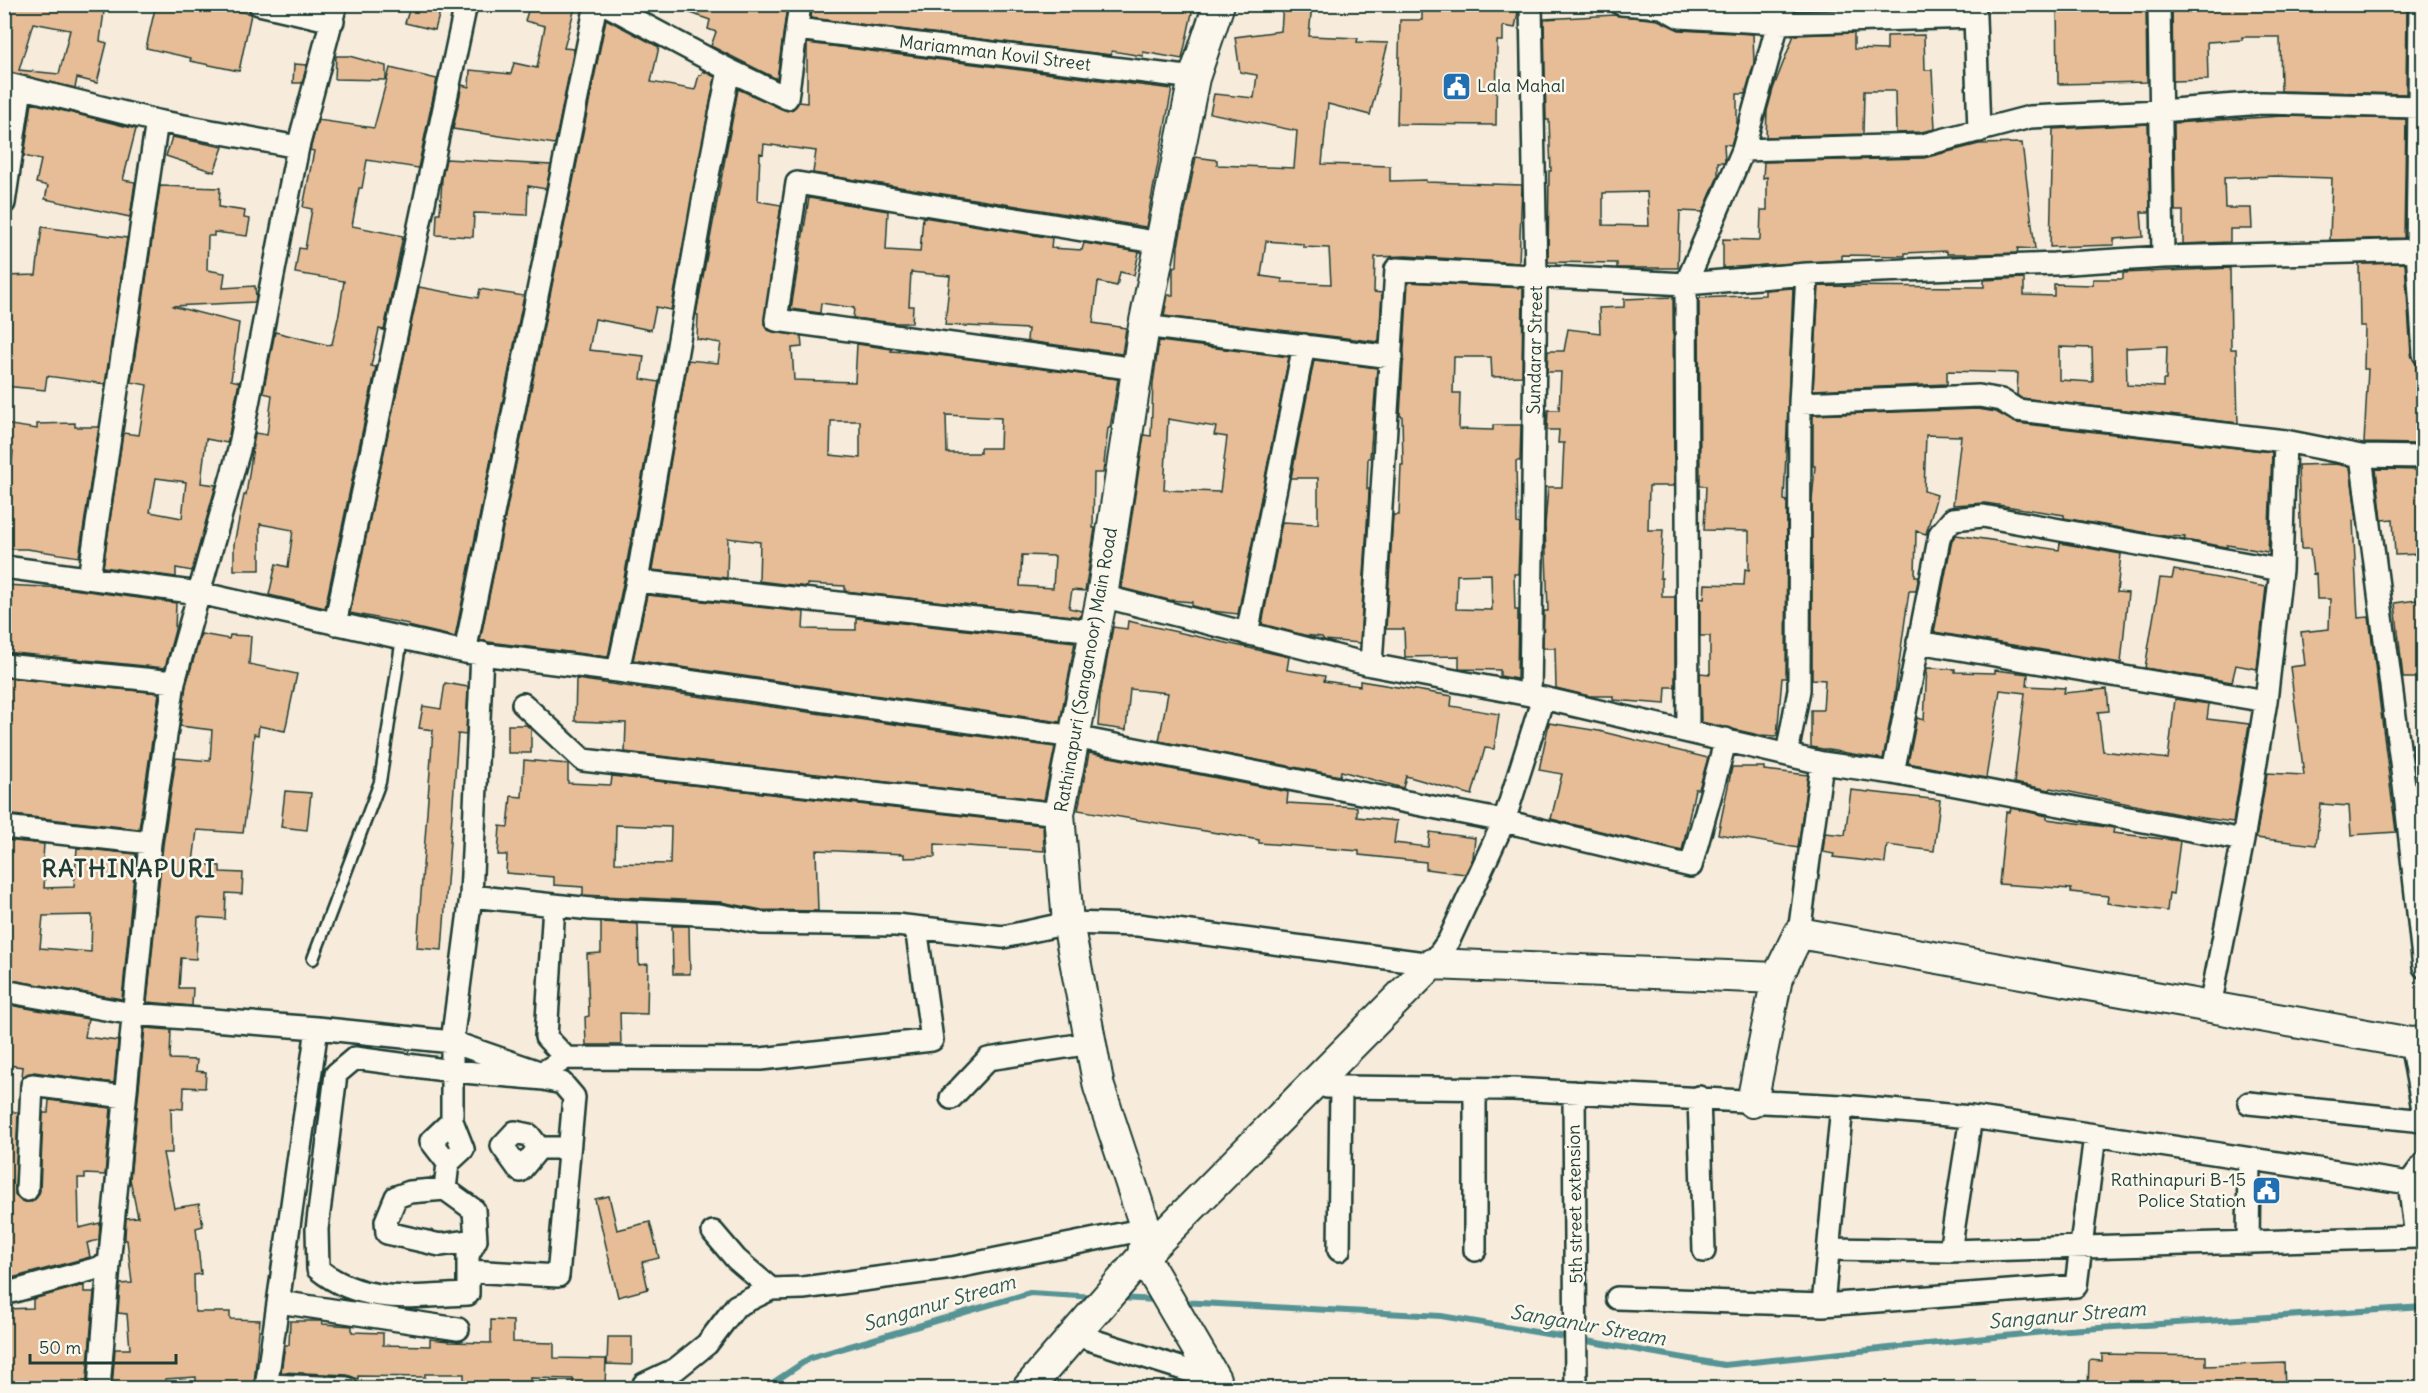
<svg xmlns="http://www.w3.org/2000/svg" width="2428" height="1393" font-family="Delius,sans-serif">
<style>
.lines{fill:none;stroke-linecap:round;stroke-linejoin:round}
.stream{stroke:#569395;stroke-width:6}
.building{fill:#e6bd96;stroke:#1f3d34;stroke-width:1.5;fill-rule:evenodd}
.lane-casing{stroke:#1f3d34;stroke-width:15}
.street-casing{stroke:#1f3d34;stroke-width:26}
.secondary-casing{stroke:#1f3d34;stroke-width:34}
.lane{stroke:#fbf7ec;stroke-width:10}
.street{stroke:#fbf7ec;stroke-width:21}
.secondary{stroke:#fbf7ec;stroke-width:30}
.labels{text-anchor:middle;stroke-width:5;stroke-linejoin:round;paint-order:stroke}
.street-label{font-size:18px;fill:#1f3d34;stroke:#fbf7ec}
.poi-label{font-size:18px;fill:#1f3d34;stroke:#fbf7ec;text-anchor:start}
.water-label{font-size:20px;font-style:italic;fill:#315a54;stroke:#fbf7ec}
.district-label{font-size:24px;font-weight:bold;letter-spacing:1.5px;fill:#1f3d34;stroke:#fbf7ec}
</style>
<rect width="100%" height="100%" fill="#f7ebdb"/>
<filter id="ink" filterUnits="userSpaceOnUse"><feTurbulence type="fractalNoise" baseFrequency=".0167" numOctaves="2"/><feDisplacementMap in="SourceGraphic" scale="12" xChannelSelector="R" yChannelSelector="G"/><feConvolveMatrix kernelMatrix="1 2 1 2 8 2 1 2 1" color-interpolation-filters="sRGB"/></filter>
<g filter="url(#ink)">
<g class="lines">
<path class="stream" d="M1118 1298 1159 1300
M1181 1302 1441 1316 1571 1338
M1581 1340 1724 1365 2053 1331 2424 1307
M765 1388 810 1358 1030 1293 1096 1297"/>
</g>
<path class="building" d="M4 4H105L100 41 107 43 97 83 77 78 75 88 4 71ZM33 23 70 30 59 74 19 70Z
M156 4H205L251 14 239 71 190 61 191 58 146 48Z
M411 4H442L435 30 405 23Z
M530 4H576L564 48 574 49 555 144 453 129 462 85 469 87 470 70 511 74 514 63 537 68 545 26 525 21Z
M674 4 787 6 777 79 711 46 716 32 708 29 710 20 674 7Z
M813 4H1194L1182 59 1143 52V56L1112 51 1111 55 811 18Z
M1283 4H1312L1309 36 1358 38 1357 42 1388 43 1370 115 1328 104 1322 164 1390 166V181L1426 180V182L1522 185 1519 263 1406 256 1375 257 1374 292 1382 293 1379 342 1164 316 1168 295H1173V267L1177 266 1178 246 1196 157 1217 160V165L1294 168 1297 131 1210 113 1214 94 1254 98 1257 75 1240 72 1235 37 1281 31ZM1266 241 1303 244V247L1329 248 1331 284 1282 282V279L1261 276Z
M1422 4 1503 6V10L1518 12 1515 28 1503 26V41H1497L1496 125 1397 124 1400 20H1422Z
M1811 4H1855V8L1811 9Z
M2057 4H2146L2147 82 2058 84Z
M2172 4H2407L2406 94 2281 91 2280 37H2242V40L2207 42 2208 80 2173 81Z
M1615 15 1658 20 1679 30 1753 34 1754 63 1745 94H1737V125L1731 145 1724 144 1725 160 1724 162H1718V176L1703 212 1680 211 1678 268H1617V263L1548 262 1549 171H1551L1549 120H1546L1544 19ZM1647 192 1649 226 1603 225V193Z
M606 19 659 47 651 82 695 90 699 75H701L703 71 715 77 671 310 656 307 651 330 595 319 589 350 644 356 641 379 659 382 624 579 608 657 480 641Z
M1854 33V49L1887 50V36L1924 35 1925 70H1932L1935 129 1921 132 1896 133 1895 91H1864L1863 134 1766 137 1767 111 1773 89 1794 35Z
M807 43 1172 89 1146 227 813 173 816 151 764 144 763 154 760 153 758 201 781 205 764 324 768 330 774 332 801 336 802 347 792 348 794 380 855 382 857 344 892 349 891 351 923 353 1118 379 1110 428H1108L1103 473H1094L1093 528H1095L1085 591 1072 590 1069 608 1082 611 1080 617 845 591V586L807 584V587L759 581 760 542 728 538 727 578 652 570 688 360 718 363 721 343 697 339 698 315 696 314 738 89 787 111 793 109 799 102 807 103ZM946 415 1001 418 1000 448H980V453H947ZM831 421H860V458L830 455ZM1022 555 1055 556 1053 588 1020 586Z
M336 56H349L386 66V80L335 79Z
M294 64 307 65 302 83H293Z
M390 68 437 79 418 168 367 160 362 188H359L352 226 403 236 384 330 379 329 371 366 376 367 325 608 269 595 276 564 288 567 293 530 260 524V570H234V544L244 495H246L255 433 267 435 272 395 263 393 275 332 328 345 332 344 339 314 344 281 295 273 299 248 305 249 312 209 303 207 314 151 310 150 318 120 374 128Z
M32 103 136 129 123 180 135 182 130 217 45 199 48 186 36 183 41 160 24 156Z
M2282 116 2406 119 2404 238 2330 240 2332 178 2275 176 2224 178 2225 208H2251L2252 229H2230V242L2183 244V211H2175L2174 123Z
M2148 124 2150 212H2141L2143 237 2114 239V245L2050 247 2053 129Z
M172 137 223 147 214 172 166 156Z
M2022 143 2035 249 2018 248 2017 253 1984 254H1947V251L1905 253V256L1842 255V260L1723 268V239L1760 240 1761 210H1767V177L1763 178 1764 162 1924 158 1979 144Z
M446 159 551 165 546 189 528 186 527 215 474 213 473 237 436 235 437 213H440L442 178Z
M160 186 220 188 219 207 245 211 244 218 250 219 247 236 214 232V236H208L207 270 225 273 223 288 255 286 256 297 255 302 172 306 239 323 231 380 239 382 228 440 227 443 206 439 201 483 216 485 192 571 176 568V577L103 567 123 433 139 435 147 385 131 382ZM156 478 186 482 182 518 150 512Z
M809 198 888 211 886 250 920 252 923 217 1052 238 1051 248 1082 250 1084 243 1139 252 1134 275 1120 272 1117 286 1098 282 1093 323 1126 328 1122 354 1027 341 1028 329 945 325 950 276 911 272 909 306H913L912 323H895L853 318 854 308 821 303 820 313 791 309Z
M42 227 127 238 105 384 47 376 45 390 4 386V276L36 275Z
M2405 263 2411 355 2416 364V375H2420L2417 444 2364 443 2368 369H2364L2365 326H2360L2359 264Z
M2230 268 2231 349H2236L2238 423 2021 398 2017 395 2018 373 1947 371V384L1813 390 1819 286 1984 287V280L2024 278V295L2054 296V284L2093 285V279H2123V273ZM2167 346 2166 380H2163V387L2127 385 2126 348ZM2059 347 2092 348 2093 382 2059 380Z
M1408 282 1523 288 1522 376 1492 377 1491 357H1454L1453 393H1460L1459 429 1493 430V425H1521L1520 461H1516L1517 523 1520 524 1518 574H1514L1515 610H1518L1517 679 1500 676V670L1459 669V656L1405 657 1404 629H1386L1393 515H1399L1401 465H1403L1402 416H1400ZM1491 574 1492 610 1456 609 1457 575Z
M419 287 478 298 480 289 524 296 455 637 408 626 409 624 350 613Z
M1793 288 1784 500 1787 501 1786 678H1782L1777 736 1759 735 1701 722 1700 673 1710 674V636H1700V598L1704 599 1705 584 1744 585 1745 569 1749 570V531L1704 530 1706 486H1700L1699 298 1765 295V290Z
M1673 297 1674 486H1649L1648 530H1663L1660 578H1662V597H1675V687H1666L1665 704 1613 700V696H1589L1556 688 1555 648H1543L1544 611H1548L1545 525 1548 487H1562L1564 443H1558L1559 430H1547L1548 410H1559L1561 372H1547L1548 351H1564L1568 329 1600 333 1599 308 1624 307V299Z
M1159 341 1289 357 1238 614 1212 611 1192 606V602L1169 600 1121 588 1144 435 1151 436 1153 383ZM1168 419 1216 427 1214 435 1227 437 1220 492 1164 490Z
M1314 360 1377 368 1370 458H1368L1367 489H1369V492L1360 643 1324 640 1322 637 1304 635 1262 624 1282 522 1318 524V478H1291Z
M1978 409 1996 412 2016 423 2272 452 2268 552 2227 545V547L2184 540 2185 537 2165 536 2064 518V515L1985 503 1953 505 1961 436 1926 435 1924 491 1937 495 1926 534 1916 531 1915 576H1919L1916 591H1909L1894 700 1883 759 1811 747V710H1823L1825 680 1812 679V501L1815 466H1813V415Z
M75 423V427H99L79 557 27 549H4V495H9L13 451 4 450V424L37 429V424Z
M2335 464 2350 467 2357 520 2353 521 2358 618 2369 617 2396 832 2351 835 2349 806 2321 804 2316 845 2256 838 2267 773 2304 775 2290 667 2305 665 2301 632 2329 629 2330 599H2317L2316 573 2313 574 2310 549H2301L2298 465Z
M2376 469 2420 470V474L2424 475V554L2395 555 2393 519 2382 520Z
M1956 535 2059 550 2060 543 2121 554 2117 592 2128 593 2121 663 1934 632 1952 540Z
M2174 570 2266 587 2257 669 2236 665 2232 682 2145 668 2160 578 2172 579Z
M4 585 65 588 176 603 175 630 165 668 4 652Z
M647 595 804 612 803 629 856 630V618L1075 642 1060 722 633 660Z
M2424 599V678H2403L2395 603Z
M1128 621 1289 657 1287 670 1325 676 1324 681 1360 686V681L1452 696 1451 706 1499 714 1494 749 1485 748 1472 795 1406 776 1403 788 1341 771 1340 776 1159 741 1168 693 1130 689 1126 730 1098 726 1100 696 1113 627 1127 629Z
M201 634 229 639 230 635 251 636 249 664 297 674 285 731 259 726 258 735 254 734 250 781 243 833 197 830 193 863 220 866V872L243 873 242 894 226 893 225 919 198 917 196 959 181 958 179 988H193L192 1006 147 1002 163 845 176 758 210 761 212 730 180 726 186 685Z
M1927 668 1955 669V672L1995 673V670L2028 674 2027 686 2065 688 2064 693 2107 689 2109 711 2098 712 2103 751 2168 759 2175 699 2209 704 2207 719 2249 724 2233 822 2188 816 2051 788 2050 790 2014 783 2025 693 2000 690 1986 778 1908 763 1917 718 1924 720Z
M7 678 159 693 139 829 4 814 8 778 4 777Z
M576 679 1055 747 1044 800 625 752 626 723 575 721Z
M445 683 468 687 466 735 458 734 442 950 417 948 433 730 419 728 423 706 441 709Z
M1549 723 1599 731 1708 758 1699 789H1695L1682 851 1551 819 1562 774 1539 770Z
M508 725H526L531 729V753H508Z
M2412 744H2424V760H2414Z
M1089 753 1288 792 1287 803 1357 807V817L1397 821 1394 843 1428 847 1430 832 1475 838 1473 858 1465 874 1426 869V862L1359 855V851L1259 843V840L1078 810Z
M524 760 568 764V783L611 785 612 776 1043 825 1044 851 935 844V857L904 858V854L816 850 818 911 762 910 721 902 583 895V887L554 885V877L506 873 507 855H498L500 826 508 827 511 796 522 797ZM616 825 671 827 670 864 615 863Z
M1732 767H1764V770L1808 775 1798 848 1718 834Z
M1851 790 1940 800 1934 851 1887 845 1885 863 1833 857 1834 854 1823 852 1825 833 1845 835Z
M285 791 311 793 307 830 281 827Z
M2011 808 2047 816V819L2114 828 2113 833 2180 841 2173 894 2169 893 2167 911 2107 903 2108 896 2071 892V889L1999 884 2006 812H2010Z
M4 840 44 844 42 873H45L44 888 74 887 77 848 136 854 122 999 4 979ZM92 915 91 952 40 948 43 916Z
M601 922 638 924 639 965 648 964 647 1014 620 1013 621 1045H586L585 1017 589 1016 587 954 601 953Z
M672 926H689L690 974H673Z
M4 1004 88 1019 85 1037 118 1041 114 1083 34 1072 22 1077 23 1067 8 1065 9 1052H4Z
M145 1028 171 1030 170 1059 197 1060 196 1071 206 1072 205 1088 184 1087 183 1109 171 1108 172 1153H163L174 1208 199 1204 203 1226 196 1228 201 1274 194 1275 195 1312H230V1319L260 1320 254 1384 236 1383V1389H196V1377L165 1379V1388H112L115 1349H130L127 1314 118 1313 120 1284 132 1283 127 1240H125V1237L126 1218 138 1217 130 1179Z
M49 1100 111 1108 105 1175 85 1174V1178H78L79 1228 100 1223 99 1240 87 1243 90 1257 4 1280V1112H18L15 1195 21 1201 32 1202 37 1197 40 1191 43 1113H48Z
M609 1196 617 1230 650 1222 659 1258 642 1262 648 1289 618 1297 595 1199Z
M84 1285V1292H94L86 1389H4V1309L33 1308V1299Z
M491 1320 513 1321V1342L554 1343V1358L606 1359 605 1388H573V1379L530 1378V1389H464V1374H425V1377L358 1376V1379L347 1375 281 1372 285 1345H289L290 1321H322L323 1324 352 1326V1332L383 1333V1345L430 1346V1339L449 1341V1342L491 1343Z
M608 1337H632V1365L607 1364Z
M2102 1354 2206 1356V1366L2284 1363 2285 1389H2088L2089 1360 2102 1361Z"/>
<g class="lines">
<defs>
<path id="lane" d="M313 959 380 782 402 638"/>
<path id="street" d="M259 4 333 21
M605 4 729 70 787 98 800 4
M1621 4 1662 7 1680 17 1778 23 1975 17 1974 4
M2159 4 2163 257
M1975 17 1979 131
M797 29 1194 78
M4 83 157 121 298 147
M2424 107H2419L2417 250 2424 354
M1743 150 1923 145 2030 117 2160 111 2262 103 2419 107 2420 4
M4 203 21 88
M1144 326 1392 357
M1136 369 776 320 797 183 1161 243
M1800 403 1979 396 2001 400 2017 410 2285 441 2361 456 2424 457
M2361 456 2404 785 2424 967
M4 567 199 593 465 652 618 671 1074 737 1504 821 1691 866 1726 739
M89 578 157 121
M637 581 1095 631
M1102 596 1371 665 1530 695 1822 763 1893 773 2243 840
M335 624 466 4
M1247 634 1304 345
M1918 642 2266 701
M465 652 596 4
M4 665 174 682
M1371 665 1396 269 1686 284 1807 274 2054 264 2163 257 2424 250
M618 671 637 581 705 190 729 70
M1530 695 1536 276 1531 4
M523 704 583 760 1059 814
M1688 730 1686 284 1743 150 1778 23 1785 4
M1787 754 1799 690 1800 403 1807 274
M1893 773 1940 534 1953 519 1983 516 2281 570
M4 827 150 843
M471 896 482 653
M554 905 546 1037 566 1058
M1799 933 1822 763
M4 991 133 1014 317 1028 452 1042 471 896 591 909 720 915 761 923 896 925 1003 937 1068 923 1138 925 1432 964 1449 940 1504 821 1543 698
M2210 1006 2243 840 2266 701 2281 570 2285 441
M2411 1043 2424 1115
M1327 1087H1341L1339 1250
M1341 1087 1513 1089 1842 1106 1823 1305
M1574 1092 1576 1388
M1699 1097 1704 1251
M951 1098 988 1059 1091 1043
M2249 1103 2424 1121
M1842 1106 1971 1117 1950 1251
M2095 1135 2409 1183 2424 1163
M539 1148 520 1171 502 1146 515 1132 529 1135 539 1148H569
M448 1163 431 1141 452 1121
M445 1189 410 1192 396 1197 386 1221 387 1233 440 1245 476 1240
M27 1190 32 1085 125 1097
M713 1232 736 1259 771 1289
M2248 1243 2249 1159
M1829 1249 1950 1251 2416 1237 2409 1183
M1475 1250V1089
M468 1271 558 1276 574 1097 562 1083 544 1079 452 1071 355 1058 336 1074 317 1229 318 1269C363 1306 414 1296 468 1294V1255L476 1240 474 1210 445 1189 448 1163 463 1149 452 1121V1042L542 1073 566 1058 761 1059 932 1040 916 927
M4 1294 109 1265
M1617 1298 1823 1305 2076 1286 2095 1135 1971 1117
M279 1302 458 1329
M1076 1335 1215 1379
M267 1385 347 1388
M99 1388 109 1265 150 843 174 682 239 450 298 147 336 4
M266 1388 317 1028
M644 1388V1384L676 1369 707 1344 736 1306 771 1289 803 1288 952 1268 1146 1229"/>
<path id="secondary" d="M1752 1102 1777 978 1799 933 2411 1043 2424 1042
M1028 1388 1143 1256 1432 964 1777 978
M1215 1388V1379L1143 1256 1146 1229 1099 1087 1068 923 1059 814 1102 596 1144 326 1194 78 1219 4"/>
</defs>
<use href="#lane" class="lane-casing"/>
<use href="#street" class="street-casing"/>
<use href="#secondary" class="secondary-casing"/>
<use href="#lane" class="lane"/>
<use href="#street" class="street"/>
<use href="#secondary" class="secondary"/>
</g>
</g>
<defs>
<symbol id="civic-square" viewBox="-11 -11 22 22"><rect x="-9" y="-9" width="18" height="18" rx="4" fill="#1f6fb2" stroke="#fbf7ec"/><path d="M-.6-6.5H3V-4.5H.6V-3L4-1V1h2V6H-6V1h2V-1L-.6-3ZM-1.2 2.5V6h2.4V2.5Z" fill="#fff"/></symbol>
</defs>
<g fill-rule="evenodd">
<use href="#civic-square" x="1440" y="70" width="33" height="33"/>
<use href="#civic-square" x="2250" y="1174" width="33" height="33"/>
</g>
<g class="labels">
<g class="street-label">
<text transform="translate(995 53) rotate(7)" y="6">Mariamman Kovil Street</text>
<text transform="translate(1535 350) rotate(-89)" y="6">Sundarar Street</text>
<text transform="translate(1086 670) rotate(-80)" y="6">Rathinapuri (Sanganoor) Main Road</text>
<text transform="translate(1575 1204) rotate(-91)" y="6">5th street extension</text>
</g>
<g class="poi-label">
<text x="1477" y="92">Lala Mahal</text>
<text x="2246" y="1186" text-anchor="end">Rathinapuri B-15<tspan x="2246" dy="21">Police Station</tspan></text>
</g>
<g class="water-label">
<text transform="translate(939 1303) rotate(-16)" y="7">Sanganur Stream</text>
<text transform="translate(2067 1315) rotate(-5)" y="7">Sanganur Stream</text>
<text transform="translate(1588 1325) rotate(10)" y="7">Sanganur Stream</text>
</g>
<g class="district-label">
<text x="129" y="877">RATHINAPURI</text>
</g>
</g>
<rect width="2428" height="1393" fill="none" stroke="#fbf7ec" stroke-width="24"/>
<rect x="12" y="12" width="2404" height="1369" fill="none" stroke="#1f3d34" stroke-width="2" filter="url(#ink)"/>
<path d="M30 1354v9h146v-9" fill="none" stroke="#1f3d34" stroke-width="3"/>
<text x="39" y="1354" font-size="18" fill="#1f3d34" stroke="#fbf7ec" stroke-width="4.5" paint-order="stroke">50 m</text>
</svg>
